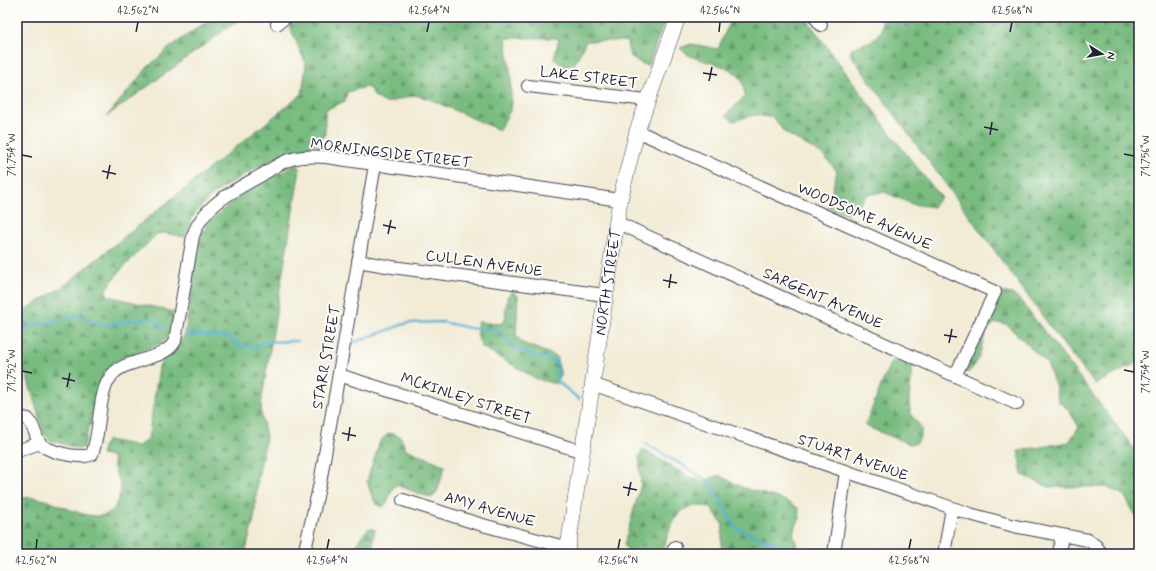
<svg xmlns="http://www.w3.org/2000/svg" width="1156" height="571" font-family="Mynerve,sans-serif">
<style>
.forest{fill:url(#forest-firs);stroke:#4d6f5e}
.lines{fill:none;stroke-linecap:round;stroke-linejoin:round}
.stream{stroke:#56b1d4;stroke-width:2.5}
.minor-casing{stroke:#414052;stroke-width:14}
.major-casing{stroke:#414052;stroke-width:16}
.minor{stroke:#fff;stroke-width:12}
.major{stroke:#fff;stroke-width:15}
.ticks{fill:none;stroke:#22223b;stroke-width:1.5}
.labels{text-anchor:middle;stroke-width:4;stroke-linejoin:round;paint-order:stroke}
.street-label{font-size:15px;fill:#22223b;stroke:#fdfcf7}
.neatline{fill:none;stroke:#22223b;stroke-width:1.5}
.ticks-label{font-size:10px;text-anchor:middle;fill:#22223b}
</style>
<defs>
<pattern id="forest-firs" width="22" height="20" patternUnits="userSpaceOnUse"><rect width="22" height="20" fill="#78bc80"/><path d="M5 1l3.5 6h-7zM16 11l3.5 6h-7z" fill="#62986a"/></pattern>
</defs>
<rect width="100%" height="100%" fill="#fdfcf7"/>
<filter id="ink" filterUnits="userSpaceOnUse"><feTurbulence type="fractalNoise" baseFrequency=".025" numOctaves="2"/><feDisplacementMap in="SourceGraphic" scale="8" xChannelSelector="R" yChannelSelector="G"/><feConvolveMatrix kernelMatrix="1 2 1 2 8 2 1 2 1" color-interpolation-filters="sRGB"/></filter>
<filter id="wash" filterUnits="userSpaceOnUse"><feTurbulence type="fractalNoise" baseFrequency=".012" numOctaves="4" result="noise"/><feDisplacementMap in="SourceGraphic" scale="16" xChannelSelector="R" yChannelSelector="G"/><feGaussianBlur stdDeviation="0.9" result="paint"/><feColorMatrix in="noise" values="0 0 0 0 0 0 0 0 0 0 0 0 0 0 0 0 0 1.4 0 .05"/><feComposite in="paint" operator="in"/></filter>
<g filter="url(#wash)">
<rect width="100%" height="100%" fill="#f2ecd6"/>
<path class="forest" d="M213 17H243L107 116 148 67 169 48Z
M295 17H657L662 19 664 22 648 66C633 60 628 58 627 41H586L574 65 564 67 554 59 559 38H506L511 76V109L499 130 429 99 415 95 386 103 375 97 370 89 366 87 347 92 345 101 325 110V135C308 154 303 145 285 154 254 170 215 186 194 215 190 221 189 231 185 237L164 233 157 234 120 271 106 289 108 296 174 312 171 333 165 341 112 363 101 378 84 447 79 449 50 440 44 434 27 377 21 370H17V315L62 287 302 94 306 64 288 23Z
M732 17H805L899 145 941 197 933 207 912 204 884 192 867 195 850 214H839L828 207 837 171 823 155 784 132 774 118 755 115 733 121 726 115 745 96C744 92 744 85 742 81 730 59 695 66 680 48L691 44 718 49Z
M882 17H1139V362L1095 384 1066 348 850 54 852 48 873 40 882 30Z
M297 164 300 169 262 398 261 412 266 437 258 478 254 519 245 554H17V499C25 497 33 497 41 499 60 503 106 532 116 504 118 500 120 496 121 492 121 480 112 472 113 457L101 455 103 447 108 440 138 446 148 439 159 367 162 360 175 352 185 334 197 249 203 231 212 219 247 190Z
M512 291 518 296 516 335 522 343 556 356 561 376 556 384 537 379 483 348C478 339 475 332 478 322L499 324 505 321 507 297Z
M1003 292 1012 294 1020 300 1139 455V521L1124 495 1106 487H1049L1022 475 1018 451 1069 442 1079 427 1068 409 1058 401 1056 388 1047 363 1006 324 995 323C992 326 986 331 985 335 979 352 983 357 968 373L964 370 997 295Z
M896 358 912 365C913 380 907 395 910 410 913 424 929 424 917 443L910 444 865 426 890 363Z
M389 433 400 436 406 449 444 465 445 467 437 492 432 498 396 485C388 491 391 501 383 507L376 504 371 494 367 481 380 441Z
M643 449 689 477 703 481 719 475 741 487 784 500 798 508 800 518 793 532 797 548 803 554H721L723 525 710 507C674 501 671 525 662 554H630L624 545 641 484 639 457Z
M369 528 375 530C373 542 370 546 379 554H353L360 538Z"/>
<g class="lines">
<path class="stream" d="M17 329 78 316 104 325 149 318 164 327
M185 334 229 337 239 346 257 347 263 342 297 341
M353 343 407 323 443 322 469 328 499 330 515 349 556 362 558 382 579 399
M646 444 709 481 736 528 775 543 789 554"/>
</g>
</g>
<g filter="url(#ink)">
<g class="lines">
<defs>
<path id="minor" d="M815 17 821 25
M277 24 286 17
M528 86 647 100
M637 131 995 292 955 376
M616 222 1017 404
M358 261 392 267 605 295
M339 375 583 452
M592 384 970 514 1014 526 1088 540 1096 546 1102 554
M17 417 28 419C34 426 35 435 39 442 45 452 83 460 92 454 101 433 97 392 112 375 126 358 165 361 175 341L193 236C202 206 235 190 260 176 270 170 280 162 292 159 303 156 314 156 326 157L620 200
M17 451 40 443
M403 500 479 524 568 548
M304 554 320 483 375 165
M671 554 675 547
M834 554 846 471
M944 554 952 508
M1059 554 1062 535"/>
<g id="major">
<path id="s1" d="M567 554 620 200 637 131 678 17"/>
</g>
</defs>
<use href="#minor" class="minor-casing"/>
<use href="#major" class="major-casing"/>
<use href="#minor" class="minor"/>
<use href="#major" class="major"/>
</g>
</g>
<path class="ticks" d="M136 32 138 22M427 32 429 22M719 32 720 22M1010 32 1012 22M703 73 717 75M709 81 712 67M984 127 998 130M990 135 992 122M1124 154 1134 156M22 155 32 157M102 171 116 174M107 179 110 165M383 225 396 228M388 234 391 220M663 280 677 283M669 288 671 274M944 335 957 337M949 343 952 329M1124 370 1134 372M22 371 32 373M62 378 75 381M67 387 70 373M342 433 356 436M348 441 350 427M623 487 637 490M628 496 631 482M36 549 37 539M327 549 329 539M618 549 620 539M909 549 911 539"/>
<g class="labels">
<g class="street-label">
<text transform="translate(589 77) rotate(7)" y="5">LAKE STREET</text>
<text transform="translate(391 153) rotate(7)" y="5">MORNINGSIDE STREET</text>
<text transform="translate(865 216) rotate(24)" y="5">WOODSOME AVENUE</text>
<text transform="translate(484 263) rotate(8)" y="5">CULLEN AVENUE</text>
<text dy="5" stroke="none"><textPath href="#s1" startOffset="275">NORTH STREET</textPath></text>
<text transform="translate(823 298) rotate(24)" y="5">SARGENT AVENUE</text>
<text transform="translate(326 357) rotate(-80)" y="5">STARR STREET</text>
<text transform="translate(466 398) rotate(18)" y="5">MCKINLEY STREET</text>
<text transform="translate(853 457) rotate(19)" y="5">STUART AVENUE</text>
<text transform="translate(490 509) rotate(16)" y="5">AMY AVENUE</text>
</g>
</g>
<rect width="1156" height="571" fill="none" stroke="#fdfcf7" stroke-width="44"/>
<g transform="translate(1102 54) rotate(101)" stroke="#fdfcf7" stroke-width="3" paint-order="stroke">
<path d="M0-3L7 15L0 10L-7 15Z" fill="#22223b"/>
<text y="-6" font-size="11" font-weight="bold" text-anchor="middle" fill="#22223b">N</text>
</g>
<rect x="22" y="22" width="1112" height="527" class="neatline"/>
<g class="ticks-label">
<text x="138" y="14">42.562°N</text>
<text x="429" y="14">42.564°N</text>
<text x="720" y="14">42.566°N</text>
<text x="1012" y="14">42.568°N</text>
<text transform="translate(11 155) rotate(-90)" y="4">71.754°W</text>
<text transform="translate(1145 156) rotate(-90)" y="4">71.756°W</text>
<text transform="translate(11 371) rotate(-90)" y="4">71.752°W</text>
<text transform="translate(1145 372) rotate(-90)" y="4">71.754°W</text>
<text x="36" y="564">42.562°N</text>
<text x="327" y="564">42.564°N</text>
<text x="618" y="564">42.566°N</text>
<text x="909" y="564">42.568°N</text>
</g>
</svg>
